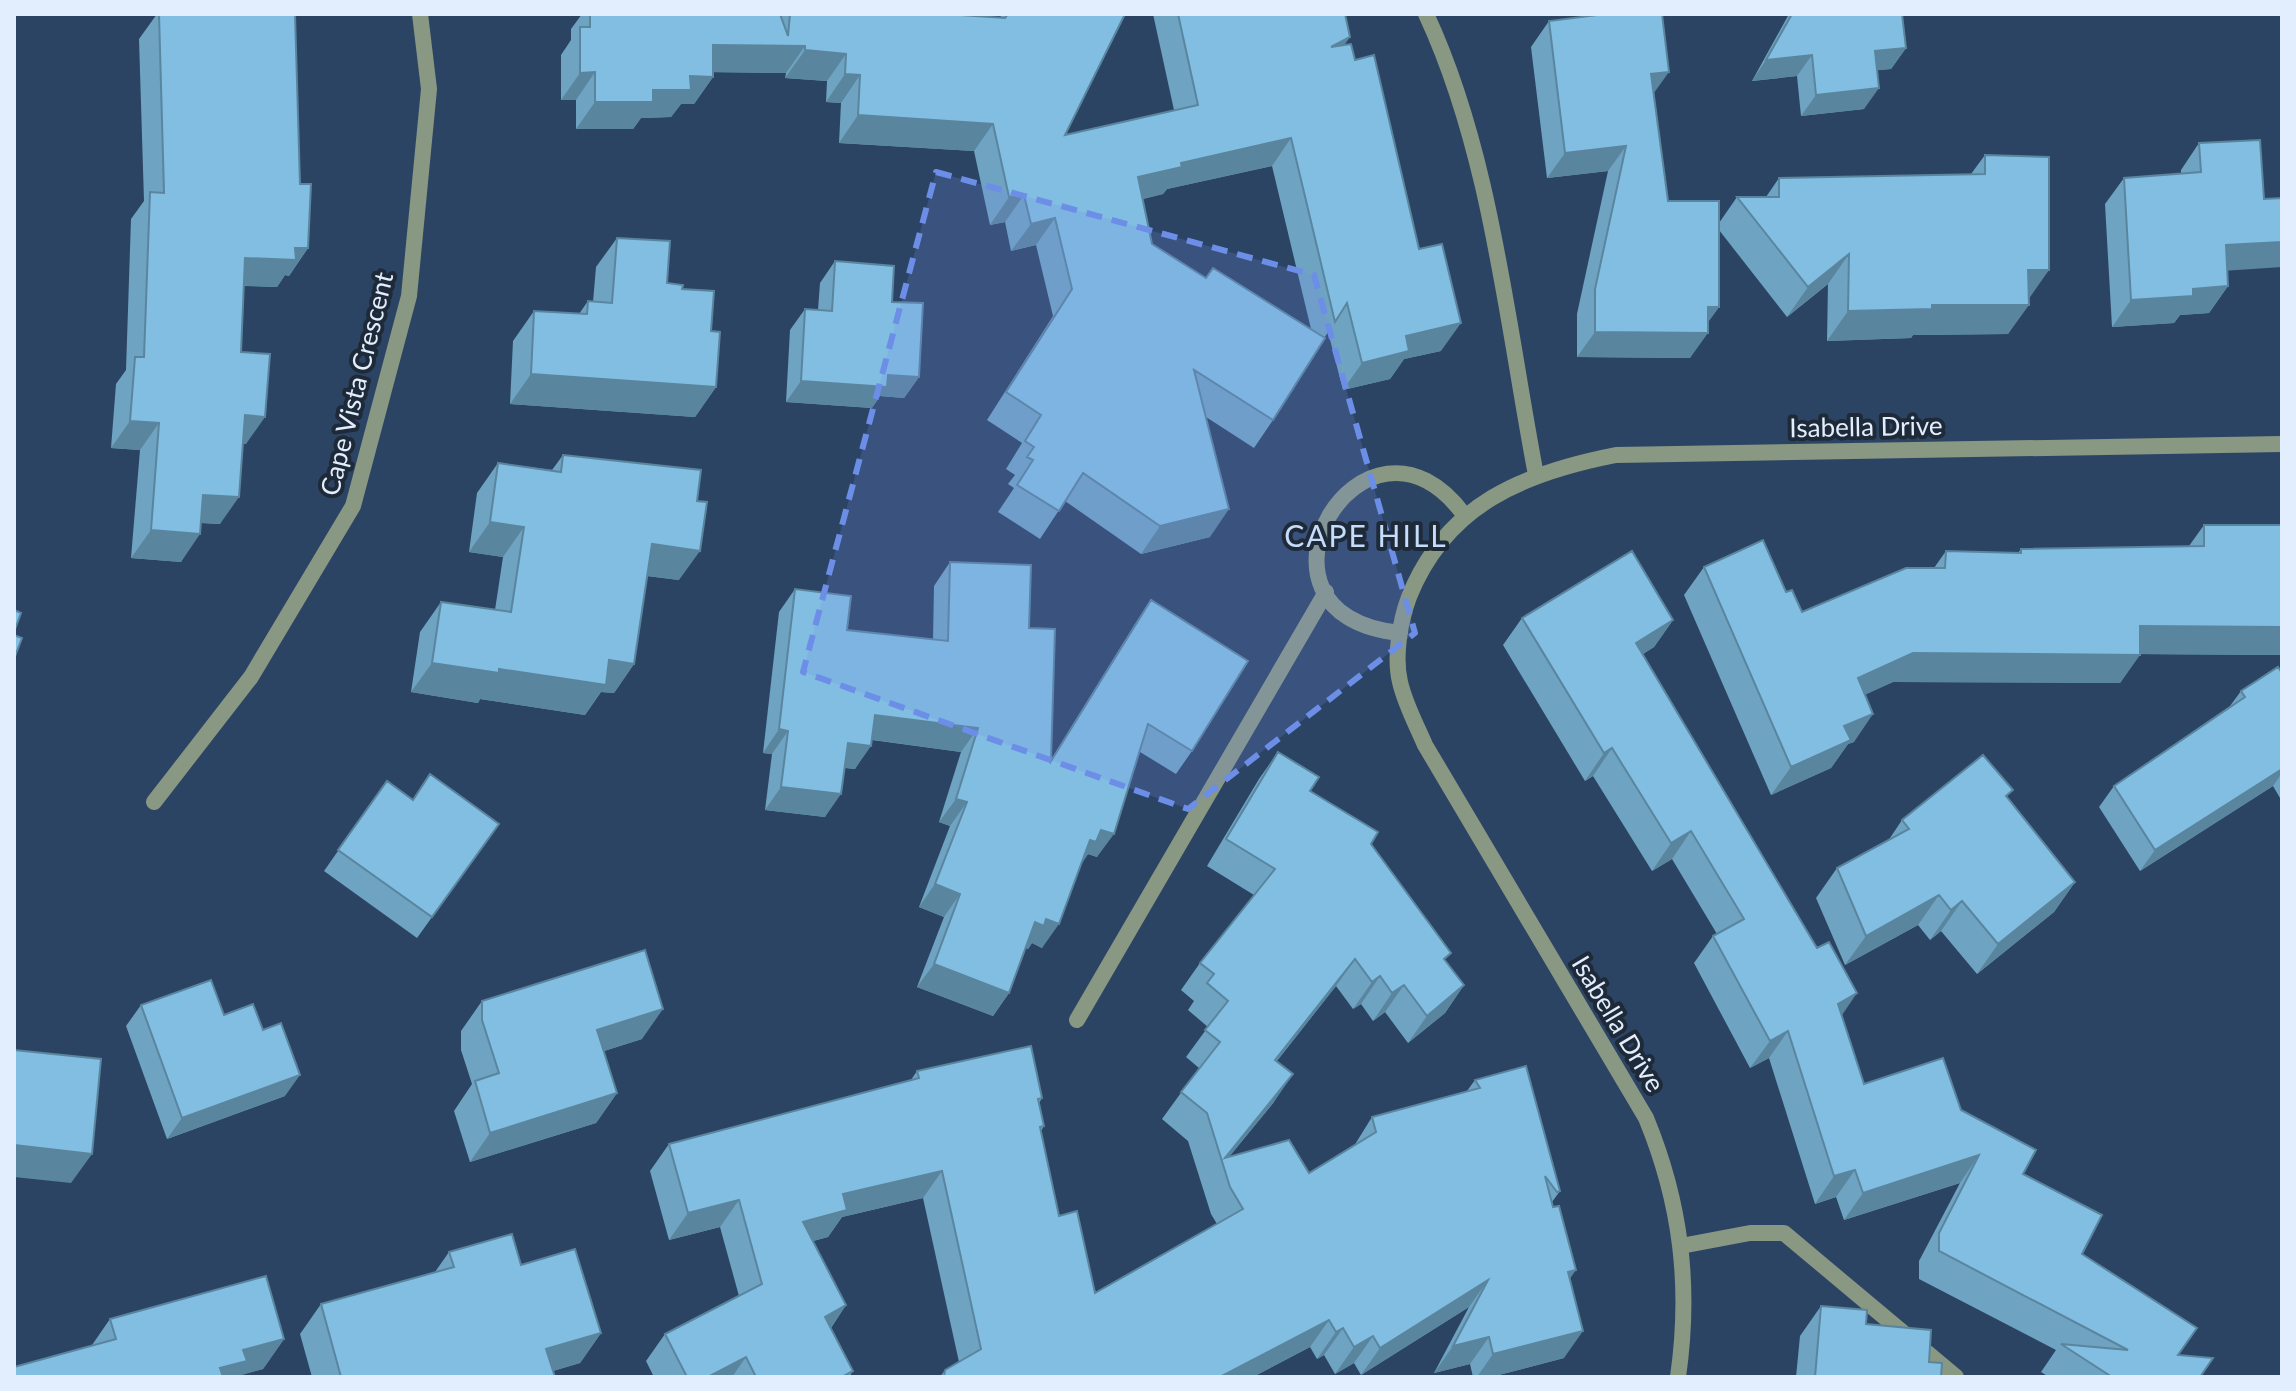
<svg xmlns="http://www.w3.org/2000/svg" width="2296" height="1391" font-family="Lato,sans-serif">
<style>
.lines{fill:none;stroke-linecap:round;stroke-linejoin:round}
.lane{stroke:#899882;stroke-width:16}
.street{stroke:#899882;stroke-width:16}
.wall{fill:#6fa3c2;fill-rule:evenodd}
.shaded-wall{fill:#5a859e}
.building{fill:#81bee2;stroke:#5a859e;stroke-width:2}
.marked{fill:#6c8ee7;fill-opacity:0.2;stroke:#6c8ee7;stroke-width:6;stroke-dasharray:16 10;stroke-linejoin:round}
.labels{text-anchor:middle;stroke-width:8;stroke-linejoin:round;paint-order:stroke}
.street-label{font-size:26px;fill:#e2eefe;stroke:#1f2a39}
.quarter-label{font-size:30px;letter-spacing:2px;fill:#c5dcfb;stroke:#1f2a39}
</style>
<rect width="100%" height="100%" fill="#2c4464"/>
<g class="lines">
<path class="lane" d="M1426 14C1491 153 1507 324 1536 475
M1077 1020 1326 592
M1681 1246 1750 1233H1784L1956 1377"/>
<path class="street" d="M1400 633C1225 616 1364 378 1465 516
M154 802 251 677 353 506 409 296 429 89 420 14
M1678 1377C1691 1286 1681 1203 1646 1118L1425 745C1416 724 1405 704 1400 682 1394 657 1400 621 1409 597 1446 504 1524 473 1616 455L2282 444"/>
</g>
<path class="wall" d="M157 14H295L300 184 308 248 289 276 285 275 277 287 244 286 241 352 246 444H243L220 524 201 523 181 562 131 558 140 450 111 448 116 384 126 370 131 219 144 201 139 39Z
M582 14H780V16L782 14H946L1000 18 1002 14H1125L1065 135 1174 110 1153 14H1345L1344 45 1355 60 1441 351 1404 359 1390 379 1343 390 1328 332 1273 420 1254 448 1206 417 1210 537 1141 554 1065 501 1040 539 998 512 1014 488 1008 484 1015 475 1006 469 1022 443 987 420 1053 316 1036 245 1011 251 1005 222 990 225 974 151 839 143 841 103 826 102 827 81 785 78 786 73 713 72V77L694 104H681L671 117 641 118 633 129H576V100H561V55L571 40V29ZM1272 166 1311 329 1206 278 1152 244 1143 199 1163 194 1167 189Z
M1789 14H1902L1906 48 1891 69 1877 70 1864 109 1801 116 1797 76 1752 81Z
M1549 21 1654 93 1668 201 1719 223 1737 197H1766L1779 178 1971 174 1985 155 2029 299 2008 334 1913 335 1911 338 1827 341 1828 284 1787 317 1719 230V307L1708 322 1690 358 1577 357V314L1608 171 1547 178 1531 47Z
M2199 143 2227 270 2228 286 2209 313 2180 315 2174 323 2112 327 2105 204 2124 178 2181 174V170Z
M617 238 667 283 711 331 716 387 695 417 510 404 513 341 534 311 579 314 588 301 593 302 596 267Z
M835 261 892 302 919 377 904 398 880 396 872 408 786 402 790 330 805 309 818 310 820 283Z
M563 455 679 580 647 576 634 664 614 693 601 692 585 715 480 699 478 703 411 692 420 632 441 602 495 610 503 557 469 552 477 493 498 463 552 470Z
M2204 525H2282V655L2140 654 2120 683 1893 682 1865 694 1854 742 1848 744 1831 768 1771 795 1684 595 1704 567 1786 592 1802 612 1934 568 1946 551 2018 553 2021 549 2189 546Z
M950 562 1029 628 1052 758 1135 624 1151 600 1192 751 1176 774 1140 752 1097 857 1088 854 1081 864 1042 948 1032 943 1028 949 1026 948 1009 993 993 1016 917 987 944 917 919 907 950 826 939 822 961 752 872 740 855 769 845 768 825 817 765 810 772 754 763 753 779 612 795 589 847 630 933 639 934 586Z
M1522 618 1673 620 1654 647 1643 654 1842 1016 1864 1084 1961 1110 2023 1174 2082 1254 2200 1377H2049L2041 1372 2056 1350 1919 1279V1261L1960 1183 1844 1220 1836 1197 1815 1204 1769 1058 1750 1068 1694 963 1713 936 1717 934 1672 859 1652 871 1593 776 1585 781 1503 645Z
M2282 673V796L2280 798 2273 786 2140 871 2099 807 2114 786 2230 706 2241 691Z
M1278 752 1310 791 1371 844 1446 961 1464 985 1445 1013 1408 1043 1385 1012 1373 1021 1361 1004 1353 1009 1336 986 1277 1061 1274 1102 1229 1157 1309 1173 1354 1146 1372 1117 1467 1091 1475 1080 1560 1191 1552 1202 1569 1280 1564 1358 1491 1377H1473L1470 1364 1434 1373 1469 1307 1361 1375 1354 1363 1335 1374 1324 1355 1317 1359 1310 1347 1253 1377H940L945 1370 959 1362 923 1198 842 1217 828 1237 813 1241 846 1305 831 1328 853 1371 849 1377H654L646 1361 665 1334 739 1296 720 1227 669 1240 650 1171 669 1144 911 1080 917 1071 1042 1098 1039 1103 1044 1126 1041 1131 1059 1216 1095 1293 1217 1224 1211 1214 1188 1141 1162 1119 1199 1068 1186 1057 1208 1027 1188 1010 1194 1001 1181 990 1200 963 1254 895 1207 866 1259 779Z
M387 781 412 800 499 824 417 938 324 871Z
M2007 798 2075 882 2054 912 1977 974 1941 931 1930 940 1918 925 1845 965 1816 898 1837 868 1888 841 1902 820Z
M482 1001 642 1039 604 1051 617 1093 596 1123 470 1162 454 1111 472 1084 461 1050V1031Z
M141 1005 224 1015 285 1096 167 1139 126 1026Z
M449 1252 521 1265 601 1333 580 1363 553 1371 555 1377H312L300 1334 321 1304 435 1272Z
M1821 1306 1866 1324 1929 1362 1941 1377H1796L1800 1336Z
M110 1319 284 1339 263 1369 236 1376 92 1345Z"/>
<path class="shaded-wall" d="M1350 37 1331 64V47Z
M713 45 805 46 786 73 694 72Z
M1906 48 1891 69 1860 72 1875 51Z
M805 50 846 54 827 81 785 78Z
M1812 55 1797 76 1752 81 1766 60Z
M595 72 576 100H561L580 73Z
M1669 72 1651 97V74Z
M845 74 860 75 841 103 826 102Z
M690 76 713 77 694 104H681L671 117 641 118 633 129H576L595 102 653 90Z
M1879 88 1864 109 1801 116 1816 95Z
M858 115 993 124 974 151 839 143Z
M1291 138 1272 166 1167 189 1163 194 1119 204 1138 177 1181 163Z
M1626 146 1608 171 1547 178 1565 153Z
M1024 195 1005 222 990 225 1009 197Z
M1055 218 1036 245 1011 251 1031 224Z
M2282 242V267L2207 272 2226 245Z
M295 248H308L289 276 285 275 277 287 226 285 245 258Z
M1849 254 1828 284 1787 317 1808 287Z
M2028 270H2049L2028 300Z
M2228 286 2209 313 2180 315 2174 323 2112 327 2131 300 2193 289Z
M1932 305H2029L2008 334 1913 335 1911 338 1827 341 1848 311Z
M1708 307H1719L1701 332Z
M1461 323 1441 351 1404 359 1390 379 1343 390 1362 363 1406 336Z
M1595 332 1708 333 1690 358 1577 357Z
M531 374 716 387 695 417 510 404Z
M888 375 919 377 904 398 880 396 872 408 786 402 801 381Z
M245 415 265 417 246 444 226 443Z
M130 421 159 423 140 450 111 448Z
M203 495 239 497 220 524 184 522Z
M1229 509 1210 537 1141 554 1160 526Z
M490 522 524 527 503 557 469 552Z
M151 530 200 534 181 562 131 558Z
M652 544 700 551 679 580 631 574Z
M1673 620 1654 647 1616 670 1636 643Z
M2140 626 2282 627V655L2120 654Z
M1913 653 2140 655 2120 683 1893 682 1839 707 1858 678Z
M609 660 634 664 614 693 601 692 585 715 480 699 478 703 411 692 432 663 499 669Z
M1873 714 1854 742 1848 744 1831 768 1771 795 1791 767 1844 726Z
M875 715 978 728 961 752 859 738Z
M779 729 788 731 772 754 763 753Z
M848 743 871 746 855 769 832 766Z
M1612 748 1593 776 1585 781 1604 753Z
M2282 769V773L2273 786 2140 871 2155 850Z
M781 787 841 794 825 817 765 810Z
M956 799 967 802 950 826 939 822Z
M1101 830 1114 834 1097 857 1088 854 1080 866 1090 840Z
M1691 831 1672 859 1652 871 1671 843Z
M2075 882 2054 912 1977 974 1998 944Z
M935 884 960 894 944 917 919 907Z
M1939 895 1918 925 1845 965 1866 936Z
M1962 901 1941 931 1930 940 1951 910Z
M1046 919 1059 924 1042 948 1032 943 1028 949 1019 945 1035 922Z
M1355 959 1336 986 1256 1087 1275 1060Z
M934 964 1009 993 993 1016 917 987Z
M1380 976 1361 1004 1353 1009 1372 982Z
M1404 985 1385 1012 1373 1021 1392 993Z
M1464 985 1445 1013 1408 1043 1427 1016Z
M1857 993 1838 1021V1004Z
M663 1009 642 1039 576 1060 597 1030Z
M1788 1031 1769 1058 1750 1068 1770 1041Z
M1293 1074 1274 1102 1223 1164 1222 1162Z
M300 1075 285 1096 167 1139 182 1118Z
M617 1093 596 1123 470 1162 490 1133Z
M14 1145 92 1154 71 1183 14 1177Z
M1979 1155 1960 1183 1844 1220 1863 1193Z
M1855 1170 1836 1197 1815 1204 1834 1176Z
M942 1171 923 1198 842 1217 828 1237 784 1249 803 1222 843 1194Z
M739 1200 720 1227 669 1240 688 1213Z
M1576 1270 1557 1297 1568 1272Z
M1488 1280 1469 1307 1361 1375 1380 1348Z
M846 1305 827 1333 825 1317Z
M1329 1320 1310 1347 1253 1377H1220Z
M1343 1328 1324 1355 1317 1359 1336 1332Z
M1583 1331 1564 1358 1491 1377H1477L1493 1354Z
M601 1333 580 1363 532 1377 546 1349Z
M1373 1336 1354 1363 1335 1374 1354 1347Z
M1489 1337 1470 1364 1434 1373 1453 1346Z
M284 1339 263 1369 235 1377H214L220 1368 243 1350Z
M746 1357 732 1377H708Z"/>
<path class="building" d="M159 14H295L300 184H311L308 248H295L296 260 245 258 241 352 270 354 265 417 245 415 239 497 203 495 200 534 151 530 159 423 130 421 135 357H144L150 192 164 193Z
M590 14H780L788 36 790 14H946L1005 18 1008 14H1125L1065 135 1198 105 1178 14H1345L1350 37 1331 47 1351 44 1355 60 1374 55 1419 249 1442 244 1461 323 1406 336 1409 351 1362 363 1347 303 1335 322 1291 138 1181 163 1182 167 1138 177 1152 244 1206 278 1213 268 1325 338 1273 420 1194 370 1229 509 1160 526 1083 473 1059 511 1017 485 1033 460 1027 457 1034 447 1025 441 1041 415 1006 392 1072 289 1055 218 1031 224 1024 195 1009 197 993 124 858 115 860 75 845 74 846 54 805 50V46L713 45V77L690 76 691 90H653V102H595V72L580 73V27H590Z
M1605 14H1662L1669 72 1651 74 1668 201H1719V307H1708V333L1595 332V289L1626 146 1565 153 1549 21Z
M1792 14H1902L1906 48 1875 51 1879 88 1816 95 1812 55 1766 60Z
M2260 140 2264 199 2282 198V242L2226 245 2228 286 2193 289V296L2131 300 2124 178 2201 172 2199 143Z
M1985 155 2049 157V270H2028L2029 305H1932V309L1848 311 1849 254 1808 287 1737 197H1779V178L1985 174Z
M617 238 670 241 667 283 683 285 682 289 714 291 711 331 720 332 716 387 531 374 534 311 587 314 588 301 612 303Z
M835 261 894 266 892 302 923 303 919 377 888 375 887 387 801 381 805 309 832 311Z
M563 455 701 470 697 501 707 502 700 551 652 544 634 664 609 660 606 685 499 669V673L432 663 441 602 511 612 524 527 490 522 498 463 561 472Z
M2204 525H2282V627L2140 626V655L1913 653 1858 678 1873 714 1844 726 1851 740 1791 767 1704 567 1763 540 1786 592 1792 590 1802 612 1906 568H1945L1946 551 2021 553V549L2204 546Z
M1632 551 1673 620 1636 643 1817 948 1829 942 1857 993 1838 1004 1864 1084 1943 1058 1961 1110 2036 1150 2023 1174 2102 1215 2082 1254 2197 1328 2178 1355 2213 1358 2200 1377H2112L2061 1344 2128 1350 1939 1251V1233L1979 1155 1863 1193 1855 1170 1834 1176 1788 1031 1770 1041 1713 936 1744 919 1691 831 1671 843 1612 748 1604 753 1522 618Z
M950 562 1031 565 1029 628 1055 629 1051 761 1151 600 1248 661 1192 751 1148 724 1114 834 1101 830 1096 842 1090 840 1059 924 1046 919 1044 926 1035 922 1009 993 934 964 960 894 935 884 967 802 956 799 978 728 875 715 871 746 848 743 841 794 781 787 788 731 779 729 795 589 851 596 847 630 948 641Z
M14 610 21 613 14 632Z
M14 635 22 638 14 659Z
M2278 667 2282 673V769L2155 850 2114 786 2245 697 2241 691Z
M1278 752 1319 777 1310 791 1378 832 1371 844 1451 953 1444 959 1464 985 1427 1016 1404 985 1392 993 1380 976 1372 982 1355 959 1275 1060 1293 1074 1225 1158 1289 1140 1309 1173 1376 1132 1372 1117 1480 1088 1475 1080 1526 1066 1560 1191 1557 1192 1545 1176 1553 1207 1559 1206 1576 1270 1568 1272 1583 1331 1493 1354 1489 1337 1453 1346 1488 1280 1380 1348 1373 1336 1354 1347 1343 1328 1336 1332 1329 1320 1220 1377H944L945 1370 981 1349 942 1171 843 1194 847 1210 803 1222 846 1305 825 1317 853 1371 842 1377H756L746 1357 708 1377H687L665 1334 762 1284 739 1200 688 1213 669 1144 919 1078 917 1071 1031 1046 1042 1098 1038 1099 1044 1126 1040 1127 1059 1216 1077 1211 1095 1293 1243 1209 1230 1187 1207 1113 1181 1092 1220 1042 1205 1030 1228 1001 1207 983 1214 974 1200 963 1275 869 1226 839Z
M1983 755 2013 790 2006 796 2075 882 1998 944 1962 901 1951 910 1939 895 1866 936 1837 868 1909 829 1902 820Z
M430 774 499 824 432 917 338 850 387 781 413 800Z
M645 950 663 1009 597 1030 617 1093 490 1133 475 1081 499 1073 482 1020V1001Z
M211 980 224 1015 253 1004 263 1030 281 1023 300 1075 182 1118 141 1005Z
M14 1050 101 1059 92 1154 14 1145Z
M512 1234 521 1265 575 1249 601 1333 546 1349 555 1377H341L321 1304 454 1267 449 1252Z
M266 1276 284 1339 243 1350 247 1361 220 1368 223 1377H14V1367L116 1339 110 1319Z
M1821 1306 1867 1310 1866 1324 1931 1330 1929 1362 1942 1363 1941 1377H1815Z"/>
<path class="marked" d="M936 172 1314 275 1415 633 1188 809 803 672Z"/>
<g class="labels">
<g class="street-label">
<text transform="translate(357 384) rotate(-76)" y="9">Cape Vista Crescent</text>
<text transform="translate(1866 427) rotate(-1)" y="9">Isabella Drive</text>
<text transform="translate(1618 1024) rotate(59)" y="9">Isabella Drive</text>
</g>
<g class="quarter-label">
<text x="1366" y="547">CAPE HILL</text>
</g>
</g>
<rect width="2296" height="1391" fill="none" stroke="#e2eefe" stroke-width="32"/>
</svg>
